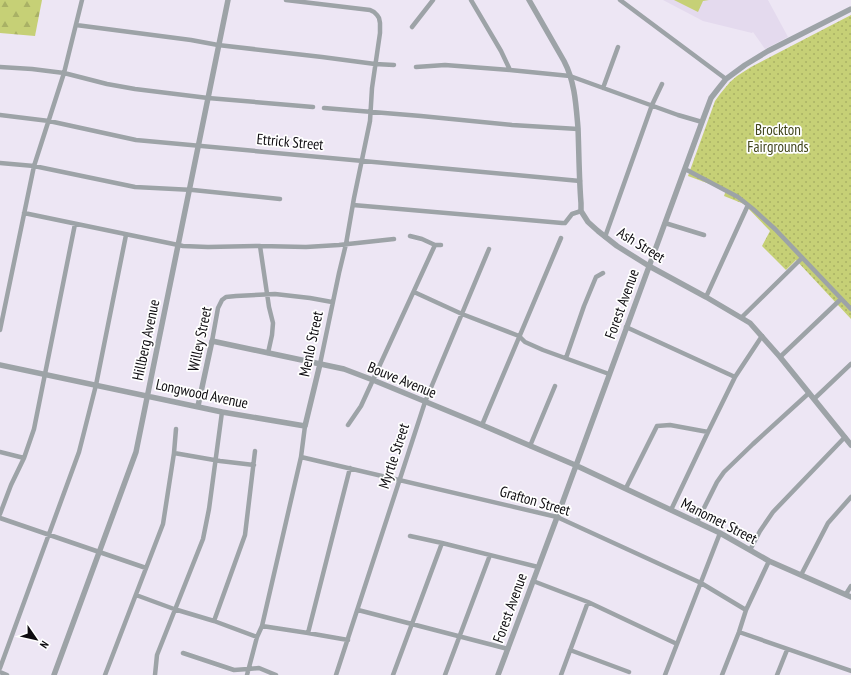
<svg xmlns="http://www.w3.org/2000/svg" width="851" height="675" font-family="'PT Sans Narrow',sans-serif">
<style>
.built{fill:#e4daee}
.grass{fill:url(#grass-dots)}
.forest{fill:url(#forest-firs)}
.pitch{fill:#c6d076}
.lines{fill:none;stroke-linecap:round;stroke-linejoin:round}
.minor{stroke:#9da3a7;stroke-width:4.5}
.tertiary{stroke:#9da3a7;stroke-width:5.5}
.labels{text-anchor:middle;stroke-width:3.5;stroke-linejoin:round;paint-order:stroke}
.park-label{font-size:15px;fill:#41451b;stroke:#fff}
.street-label{font-size:15px;fill:#0e0c10;stroke:#fff}
</style>
<defs>
<pattern id="grass-dots" width="8" height="8" patternUnits="userSpaceOnUse"><rect width="8" height="8" fill="#c6d076"/><path d="M2 2h.1M6 6h.1" fill="none" stroke="#a9b165" stroke-width="1.8" stroke-linecap="round"/></pattern>
<pattern id="forest-firs" width="22" height="20" patternUnits="userSpaceOnUse"><rect width="22" height="20" fill="#c6d076"/><path d="M5 1l3.5 6h-7zM16 11l3.5 6h-7z" fill="#a9b165"/></pattern>
</defs>
<rect width="100%" height="100%" fill="#ede6f4"/>
<path class="built" d="M663 0H768L788 37 765 49 753 32 752 33 703 21Z"/>
<path class="grass" d="M851 15V319L796 260 786 270 762 246 770 231 744 204 724 196 726 190 688 176 715 101 720 94 730 82 737 76 751 67Z"/>
<path class="forest" d="M0 0H42L35 36 0 33Z"/>
<path class="pitch" d="M674 0H709L703 1 698 12Z"/>
<g class="lines">
<path class="minor" d="M286 0 370 10 374 12 377 15 379 18 380 23V33L372 88 370 121 354 198 346 244 339 273 320 364
M471 0 501 51 510 70
M620 0 726 79
M76 25 191 40 218 45 322 57 375 64 394 65
M412 27 433 0
M0 67 32 69 64 73 107 84 135 89 208 98 313 107
M416 67 445 65 510 70 570 76 678 115 702 122
M603 88 618 47
M324 108 421 116 512 125 578 129
M0 115 49 121 136 140 580 181
M0 163 34 166 135 187 193 190 280 199
M685 169 738 197 753 209 775 229 851 309
M353 205 562 223H565L572 214 581 211
M24 213 183 246 208 247 260 246 306 247 339 245 394 239
M665 223 704 235
M410 236 422 239 435 245
M605 237 652 105 662 84
M260 246 269 307 273 323 272 335 268 353
M414 292 462 314 519 336 525 342 543 350 609 374
M706 297 748 205
M742 317 802 258
M626 327 735 377
M0 330 34 166 64 73 82 0
M212 341 218 308 222 300 226 297 236 296 275 294 310 298 332 302
M780 357 841 299
M566 358 584 306 596 277 603 273
M814 399 851 364
M348 425 361 406 435 245H441
M482 425 561 238
M530 446 555 386
M0 452 24 458
M174 453 220 461 254 465
M301 457 557 517 701 583 746 610
M626 488 657 426 670 425 708 432
M671 510 708 432 735 377 762 336
M0 514 11 485 24 458 34 429 75 224
M0 518 146 568
M697 522 717 482 724 472 753 444 809 393
M410 536 442 543 538 567
M750 550 760 531 773 512 845 437
M801 575 828 523 851 497
M533 581 588 602 677 644
M846 594 851 586
M136 595 174 609 214 621 257 637
M358 610 508 649
M214 621 245 535 255 451
M262 626 308 633 348 640
M739 632 851 671
M308 633 350 468
M570 650 629 672
M183 653 234 670 248 669 259 668 276 675
M0 668 79 452 96 385 126 235
M0 672 7 675
M105 675 163 524 174 453 176 429
M155 675 157 655 203 539 209 509 222 412
M247 675 257 637 262 626 301 457 305 426
M336 675 425 402 489 249
M393 675 442 543
M445 675 490 555
M561 675 588 602
M665 675 720 533
M722 675 739 632 746 610 769 561
M777 675 787 650"/>
<path class="tertiary" d="M529 0 564 61C575 82 576 105 578 128 579 153 579 178 581 203V211L588 222 598 231 617 246 649 266 706 297 750 323 780 357 851 445
M0 365 222 412 305 426 320 364
M198 406 212 341 344 369 373 380 482 425 575 465 720 533 769 561 851 597
M54 675 136 452 184 216 228 0
M498 675 559 512 702 122 711 98 718 89 726 79 745 65 768 51 851 9"/>
</g>
<g class="labels">
<g class="park-label">
<text x="778" y="135">Brockton<tspan x="778" dy="17">Fairgrounds</tspan></text>
</g>
<g class="street-label">
<text transform="translate(290 142) rotate(5)" y="5">Ettrick Street</text>
<text transform="translate(641 245) rotate(32)" y="5">Ash Street</text>
<text transform="translate(622 304) rotate(-70)" y="5">Forest Avenue</text>
<text transform="translate(200 339) rotate(-78)" y="5">Willey Street</text>
<text transform="translate(146 340) rotate(-78)" y="5">Hillberg Avenue</text>
<text transform="translate(311 344) rotate(-78)" y="5">Menlo Street</text>
<text transform="translate(402 380) rotate(22)" y="5">Bouve Avenue</text>
<text transform="translate(202 394) rotate(12)" y="5">Longwood Avenue</text>
<text transform="translate(394 456) rotate(-72)" y="5">Myrtle Street</text>
<text transform="translate(535 501) rotate(16)" y="5">Grafton Street</text>
<text transform="translate(719 521) rotate(27)" y="5">Manomet Street</text>
<text transform="translate(510 608) rotate(-70)" y="5">Forest Avenue</text>
</g>
</g>
<g transform="translate(36 639) rotate(124)" stroke="#ffffff" stroke-width="3" paint-order="stroke">
<path d="M0-3L7 15L0 10L-7 15Z" fill="#0e0c10"/>
<text y="-6" font-size="11" font-weight="bold" text-anchor="middle" fill="#0e0c10">N</text>
</g>
</svg>
